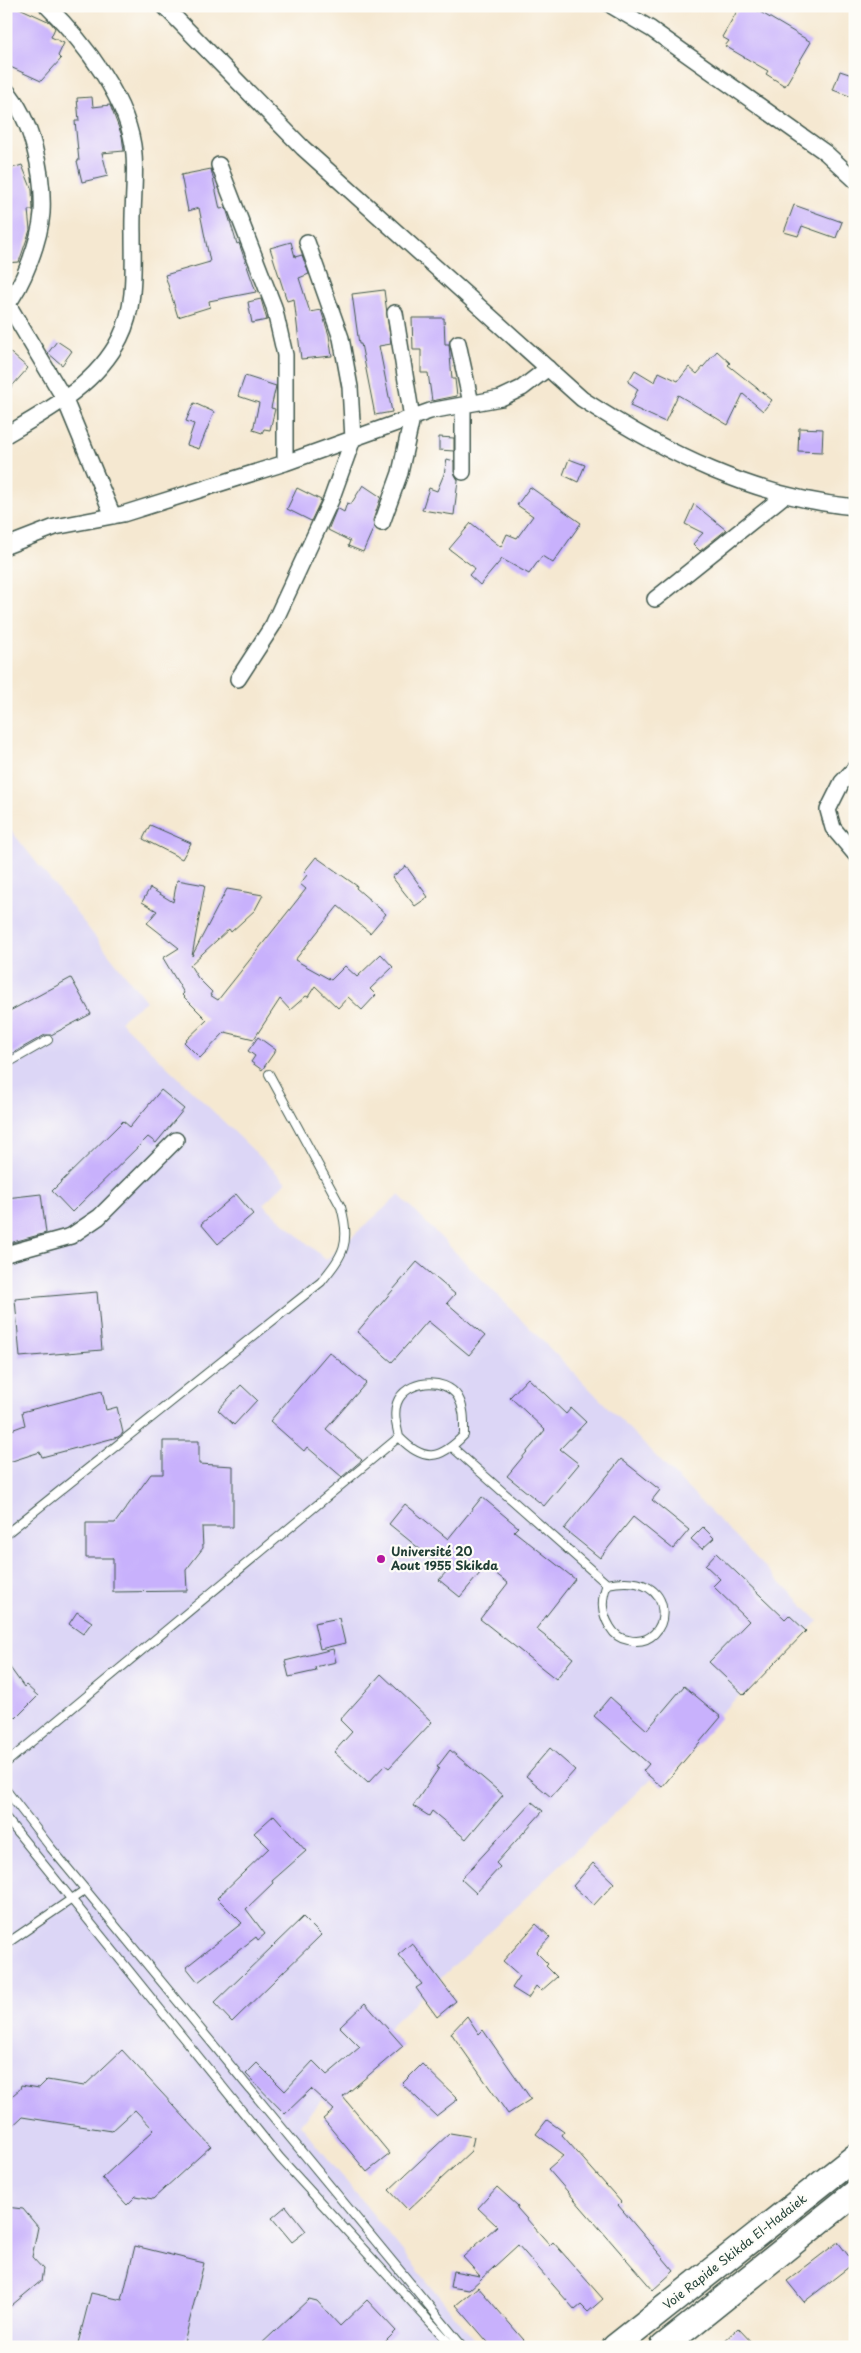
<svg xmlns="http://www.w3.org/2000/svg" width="861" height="2353" font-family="'Playpen Sans',sans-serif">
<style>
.built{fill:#dcd6f6}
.building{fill:#c8b1fc}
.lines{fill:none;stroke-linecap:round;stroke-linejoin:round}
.service-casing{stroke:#3f574c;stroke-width:10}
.minor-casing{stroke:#3f574c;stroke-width:18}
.trunk-casing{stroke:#3f574c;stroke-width:28}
.service{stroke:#fff;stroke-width:8}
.minor{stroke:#fff;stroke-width:15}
.trunk{stroke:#fff;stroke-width:25}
.poi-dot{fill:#b5179e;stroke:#fdfcf7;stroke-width:2}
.labels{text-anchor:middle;stroke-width:4.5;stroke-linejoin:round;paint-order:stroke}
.poi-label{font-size:12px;font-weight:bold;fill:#1f3d34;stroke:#fdfcf7;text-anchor:start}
.street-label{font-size:12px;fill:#1f3d34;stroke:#fdfcf7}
</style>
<rect width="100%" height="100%" fill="#fdfcf7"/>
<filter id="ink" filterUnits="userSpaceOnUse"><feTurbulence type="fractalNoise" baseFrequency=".02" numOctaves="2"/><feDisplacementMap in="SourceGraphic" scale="10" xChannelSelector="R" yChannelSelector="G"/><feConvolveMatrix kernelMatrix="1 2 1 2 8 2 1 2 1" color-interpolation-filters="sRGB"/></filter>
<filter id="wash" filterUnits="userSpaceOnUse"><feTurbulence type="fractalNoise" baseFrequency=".0096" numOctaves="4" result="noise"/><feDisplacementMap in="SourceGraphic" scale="20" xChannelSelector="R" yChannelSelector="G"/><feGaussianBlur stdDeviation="1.12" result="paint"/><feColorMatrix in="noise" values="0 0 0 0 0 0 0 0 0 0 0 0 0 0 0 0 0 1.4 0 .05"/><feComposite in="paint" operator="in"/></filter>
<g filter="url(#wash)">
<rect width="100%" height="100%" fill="#f5e8d1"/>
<path class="built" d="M6 824 146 1001 120 1021 286 1182 263 1204 326 1260 399 1195 818 1621 392 2024 300 2124 480 2347H6Z"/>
<g id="blocks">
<path class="building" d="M6 6H15L50 22 55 28 51 37 64 43 58 56 61 59 41 81 6 65Z
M740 6H750L811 42 785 86 766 74 768 71 725 46 729 41 722 37Z
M840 71 855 76V98L833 90Z
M92 97 93 107 110 105 122 136 124 151 102 153 108 176 82 182 77 161H79L75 121H79L77 98Z
M22 165 32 190 33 210H28L30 230 19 262 6 263V170Z
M211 169 220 209 226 208 237 244 239 243 256 292 209 301 210 307 178 317 165 275 210 262 199 208 188 211 181 175Z
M794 205 842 222 836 238 802 226 798 236 784 232Z
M291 242 295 257 302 255 309 274 299 278 310 312 321 310 329 335 332 356 301 359 294 299 287 301 270 248Z
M384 290 391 344 379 346 392 412 375 415 361 344H359L352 294Z
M261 299 267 320 252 323 248 302Z
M412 318H444L445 344H449L452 379H455L457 396 432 401 428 373H421V350H413Z
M57 341 72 351 62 365 48 353Z
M6 349 28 368 6 393Z
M717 351 730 363 728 365 772 400 763 411 743 394 728 425 678 395 665 422 630 406 638 389 628 382 635 370 655 382 659 372 678 381 689 367 697 374Z
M245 376 276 386 271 408 275 409 270 430 264 429 262 433 253 430 259 403 238 396Z
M194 403 214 412 199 449 187 445 194 424 186 421Z
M799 428 823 429 822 452 798 451Z
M439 437 454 438V451L439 450Z
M447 459 454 461V472L458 480 454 515 422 510 429 488 437 491 444 474Z
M569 459 585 465 578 482 563 475Z
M363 485 381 497 373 520 374 527 363 552 348 546 350 541 328 530 337 508 344 512 347 503 351 504Z
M530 487 581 523 553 563 542 556 529 574 502 559 480 585 469 575 475 568 449 549 471 523 501 547 507 534 517 538 533 516 517 505Z
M297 488 321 500 311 521 287 509Z
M694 504 726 530 700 551 693 544 703 533 685 524Z
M150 825 191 843 182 859 143 839Z
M316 857 357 886 356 888 386 914 370 933 338 906 295 960 331 980 345 966 357 977 381 954 393 967 370 989 376 995 362 1010 348 997 338 1008 315 986 308 997 306 996 290 1010 280 999 254 1039 225 1032 200 1058 184 1042 207 1020 182 995 184 993 163 958 179 948 147 923 157 911 142 902 150 888 173 902 177 880 205 885 192 956 227 889 263 895 255 910 231 932 229 929 190 965 198 978 212 992 210 995 218 1000 306 889 300 884 307 875 304 872Z
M406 866 428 897 415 906 392 877Z
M71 978 91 1014 51 1035H45L6 1057V1013Z
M258 1037 276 1050 262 1070 251 1062 255 1056 248 1051Z
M161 1090 184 1109 156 1143 148 1137 72 1212 52 1191 123 1121 130 1127Z
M41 1194 46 1233 6 1244V1198Z
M236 1194 253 1214 218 1244 201 1224Z
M417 1262 455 1294 447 1303 485 1336 469 1355 428 1321 392 1362 357 1332Z
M97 1292 102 1350 20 1357 15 1299Z
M329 1352 366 1383 326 1429 362 1460 342 1477 307 1447 304 1451 270 1421Z
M528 1378 566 1414 571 1408 586 1422 560 1449 579 1464 544 1506 507 1476 545 1430 510 1397Z
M241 1385 257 1400 234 1425 218 1410Z
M102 1391 106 1410 117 1407 123 1433 118 1437 42 1457 40 1452 6 1463V1432L25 1425 22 1412Z
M163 1441H199V1464L233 1466V1527H202L203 1548 186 1570 187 1591 113 1592V1558H86V1523H115L151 1474H163Z
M621 1459 660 1490 652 1500 689 1530 673 1549 633 1517 600 1558 564 1529Z
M482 1497 518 1527 514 1531 575 1579 536 1629 573 1658 556 1679 480 1619 508 1583 486 1566 460 1597 439 1580 447 1571 389 1524 405 1504 448 1539Z
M703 1527 714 1538 702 1549 691 1539Z
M716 1553 785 1619 789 1615 806 1631 744 1695 709 1662 749 1621 713 1586 720 1579 705 1565Z
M77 1612 92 1622 83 1634 69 1624Z
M339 1618 345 1643 320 1649 314 1623Z
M333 1649 336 1662 315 1667 316 1671 289 1677 285 1661Z
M6 1662 24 1687 26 1685 38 1696 16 1718 6 1708Z
M381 1674 432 1722 389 1768 385 1765 368 1783 334 1752 352 1732 340 1720Z
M684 1686 721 1717 662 1787 643 1771 649 1764 594 1716 610 1697 647 1730Z
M550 1748 575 1770 551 1797 526 1776Z
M450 1750 503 1795 466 1839 432 1811 429 1816 413 1806 439 1768 437 1767Z
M532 1802 543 1811 496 1863 500 1867 476 1893 461 1879Z
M274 1815 306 1851 272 1881 273 1883 246 1909 265 1934 258 1940 256 1937 198 1982 186 1967 242 1923 217 1898 269 1848 254 1833Z
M593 1863 614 1883 594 1905 573 1886Z
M303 1917 321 1935 232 2022 214 2003Z
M536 1924 550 1937 536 1952 548 1964 546 1966 557 1977 541 1991 536 1986 528 1998 512 1988 520 1976 503 1961Z
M412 1943 456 2001 437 2017 416 1988 422 1984 398 1955Z
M365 2003 403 2046 343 2097 390 2154 367 2172 323 2119 334 2110 311 2089 285 2114 246 2074 257 2063 285 2091 313 2061 327 2075 360 2047 340 2027Z
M467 2016 479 2034 483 2030 531 2099 508 2114 451 2033Z
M122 2050 211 2146 153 2199 136 2196 127 2205 102 2178 154 2130 135 2110 112 2131 22 2117 6 2132V2101L20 2089 21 2085 39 2088 47 2080 84 2086Z
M422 2064 458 2099 436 2116 402 2084Z
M547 2120 564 2132 562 2135 621 2202 618 2205 674 2271 653 2290 548 2169 564 2155 536 2134Z
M450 2133 474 2137 471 2151 408 2210 389 2190Z
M497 2187 518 2206 517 2208 550 2245 553 2242 603 2299 588 2312 581 2305 575 2310 518 2245 469 2290 450 2287 453 2271 480 2276 463 2257 497 2226 478 2208Z
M286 2206 306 2231 292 2242 272 2218Z
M6 2207 23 2209 38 2227 32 2257 43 2269 41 2281 6 2310Z
M838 2242 854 2263 804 2302 787 2281Z
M135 2246 204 2263 183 2347H77L91 2293 122 2300Z
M478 2287 530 2347H492L456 2305Z
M309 2299 317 2301 340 2326 367 2300 396 2331 380 2347H258Z
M738 2328 756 2347H718Z"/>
</g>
</g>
<g filter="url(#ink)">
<use href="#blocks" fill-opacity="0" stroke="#3f574c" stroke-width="1"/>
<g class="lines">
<defs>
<path id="service" d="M6 1064 48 1040
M452 1447 607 1584C682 1568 673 1651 628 1640 620 1639 614 1634 610 1627 601 1612 601 1600 607 1584
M6 1534 321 1282C344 1254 351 1243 341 1207L269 1074
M6 1763 399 1437C397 1427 393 1414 397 1403 405 1380 445 1376 458 1397 465 1409 464 1422 464 1435 440 1460 424 1463 399 1437
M6 1790 51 1848 463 2347
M6 1818 280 2158 453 2347
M6 1944 85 1890"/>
<path id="minor" d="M164 6 303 148 582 399C665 453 755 498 855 507
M612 6 651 29 826 153 855 180
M6 90C32 119 44 175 42 213 40 240 23 286 6 306
M219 165 274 307 285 355V463
M6 301 65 400 113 516
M458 343 471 403
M6 435C49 410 97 384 120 338 136 307 133 268 133 234 132 207 136 180 134 154 130 101 84 42 47 6
M463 472V405
M382 523 400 473 412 418 395 313
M6 546 55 527 123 514 285 463 430 411 501 398 522 388 548 368
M655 599 785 495
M238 679 273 625 331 500 353 439 350 387 341 338 307 242
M855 768 842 782 828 810 833 828 855 854
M6 1254 71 1236 99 1217 176 1140"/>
<path id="trunk" d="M615 2347 855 2157
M663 2347 855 2193"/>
</defs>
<use href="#service" class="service-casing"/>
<use href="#minor" class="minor-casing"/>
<use href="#trunk" class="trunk-casing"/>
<use href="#service" class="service"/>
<use href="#minor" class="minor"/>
<use href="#trunk" class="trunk"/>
</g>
</g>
<circle class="poi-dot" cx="381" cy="1559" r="5"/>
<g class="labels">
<g class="poi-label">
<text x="391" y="1556">Université 20<tspan x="391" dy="14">Aout 1955 Skikda</tspan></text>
</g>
<g class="street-label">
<text transform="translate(735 2252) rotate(-38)" y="4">Voie Rapide Skikda El-Hadaiek</text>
</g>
</g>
<rect width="861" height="2353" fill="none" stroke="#fdfcf7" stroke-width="25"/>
</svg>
